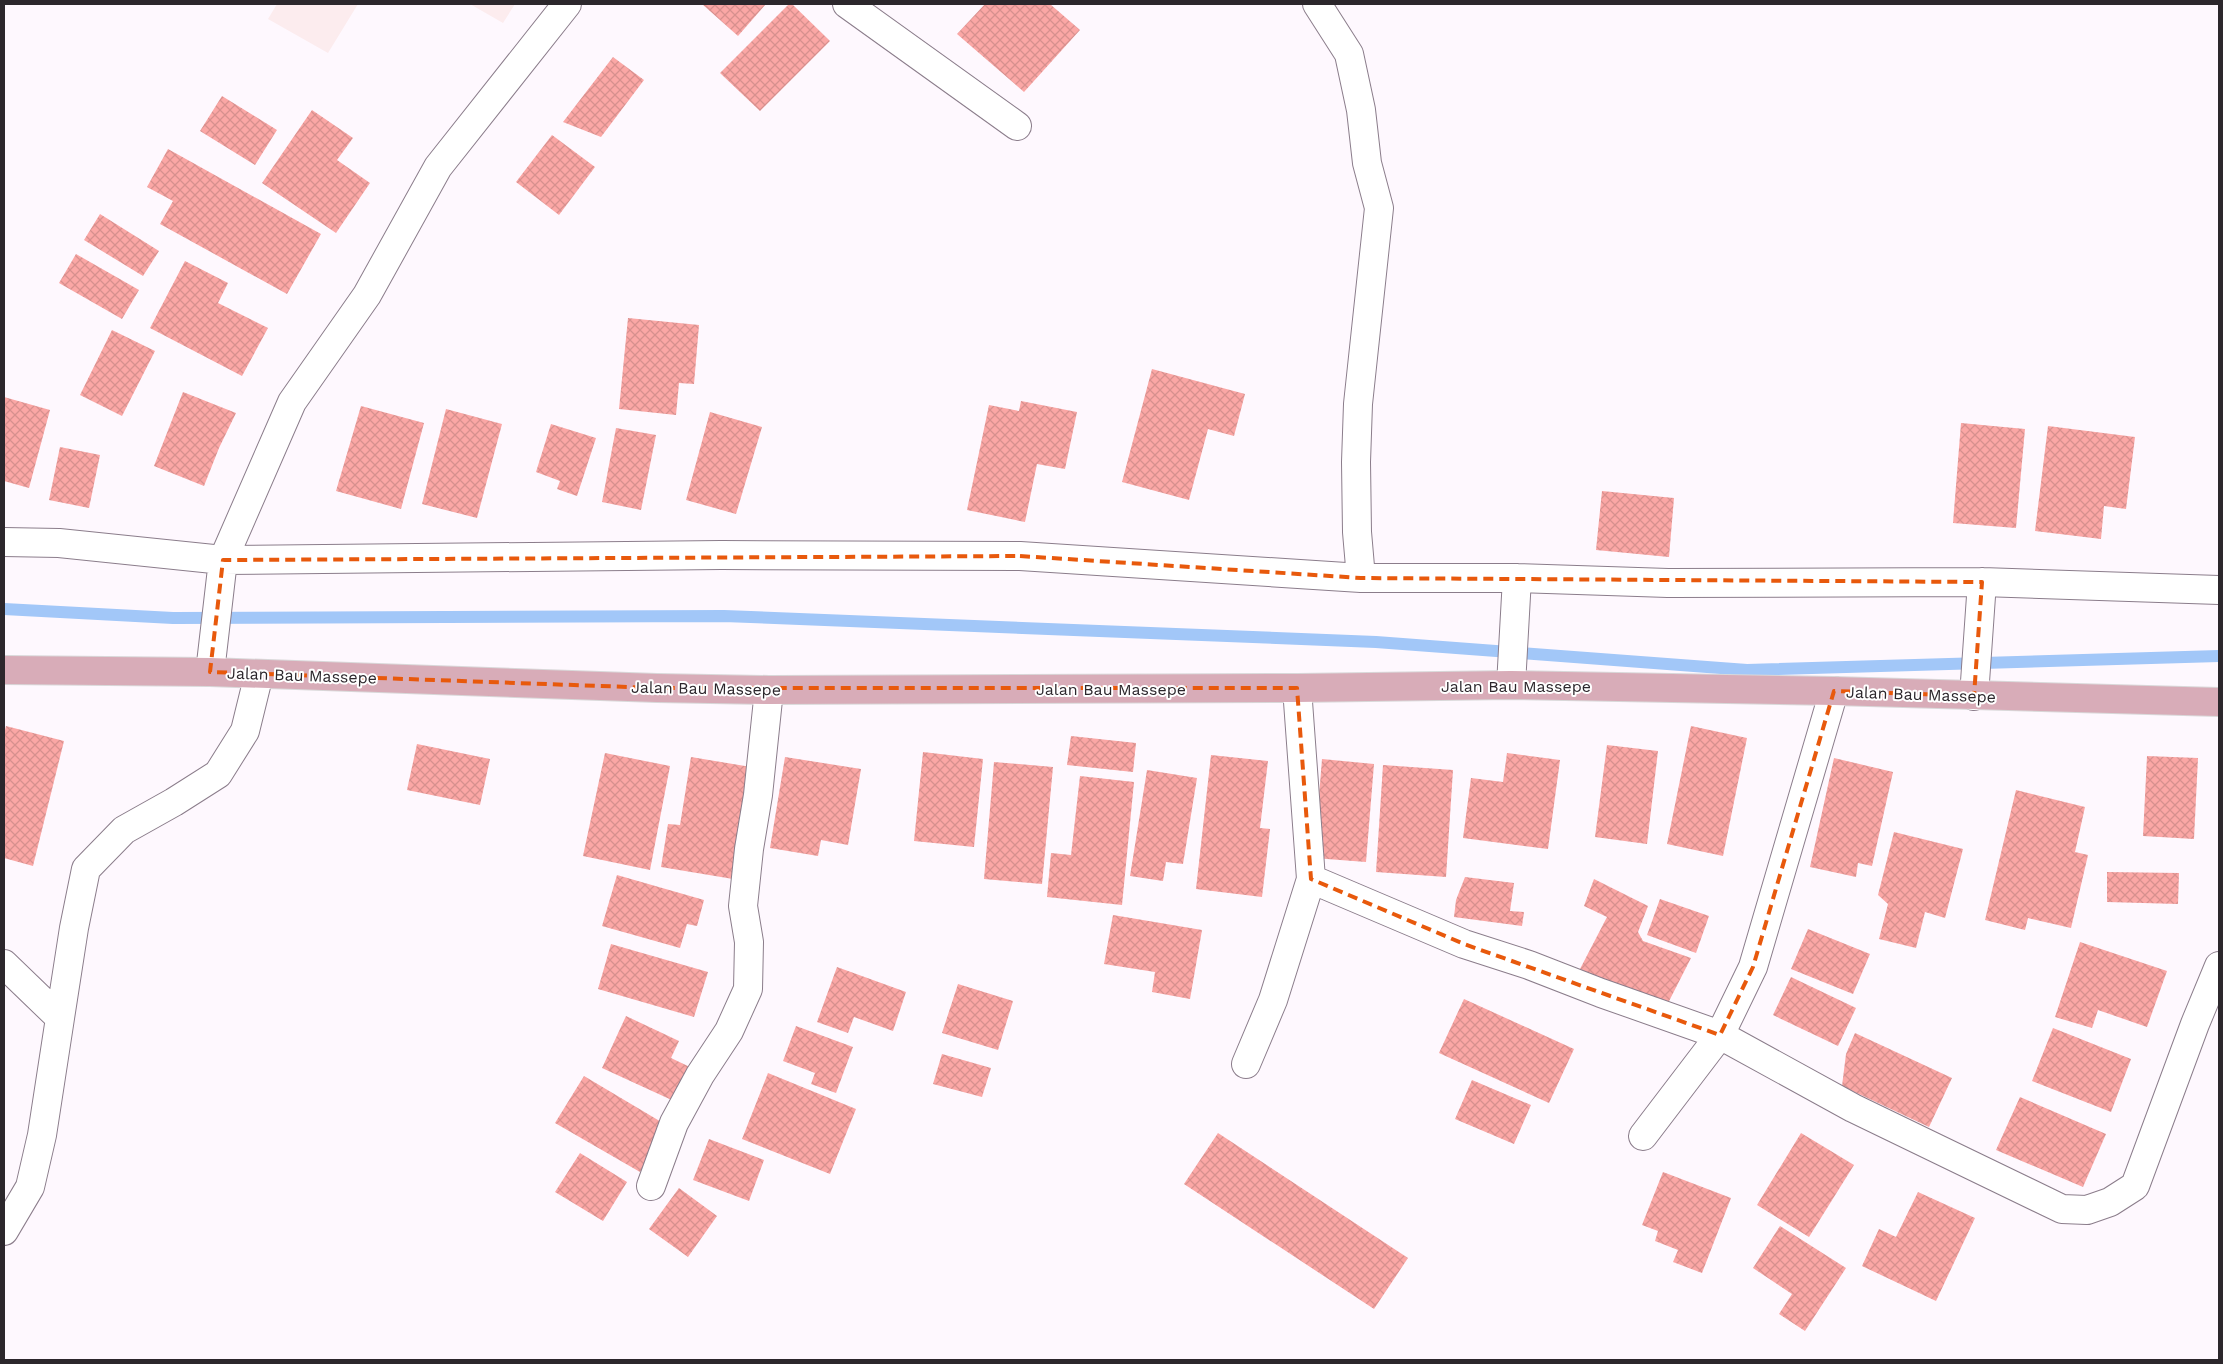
<svg xmlns="http://www.w3.org/2000/svg" width="2223" height="1364" font-family="'Work Sans',sans-serif">
<style>
.education{fill:#fcecee}
.lines{fill:none;stroke-linecap:round;stroke-linejoin:round}
.stream{stroke:#a2c7f8;stroke-width:12}
.building{fill:url(#building-cross-hatch)}
.street-casing{stroke:#8b7d8b;stroke-width:30}
.primary-casing{stroke:#d9d8d9;stroke-width:30}
.street{stroke:#fff;stroke-width:28}
.primary{stroke:#d8acb8;stroke-width:28}
.marked{fill:none;stroke:#e8590c;stroke-width:4;stroke-dasharray:10 6;stroke-linejoin:round}
.labels{text-anchor:middle;stroke-width:4;stroke-linejoin:round;paint-order:stroke}
.street-label{font-size:16px;fill:#2c272c;stroke:#fff}
</style>
<defs>
<pattern id="building-cross-hatch" width="8" height="8" patternUnits="userSpaceOnUse" patternTransform="scale(1.25)"><rect width="8" height="8" fill="#fba7a5"/><path d="M0 0l8 8M0 8l8-8" fill="none" stroke="#d7908e"/></pattern>
</defs>
<rect width="100%" height="100%" fill="#fef8fe"/>
<path class="education" d="M277 4H358L328 53 268 19Z
M470 4H515L503 23Z"/>
<g class="lines">
<path class="stream" d="M4 609 173 618 724 616 1376 642 1747 670 2219 656"/>
</g>
<path class="building" d="M702 4H766L738 36Z
M789 4H792L830 41 760 111 720 73Z
M985 4H1050L1080 30 1024 92 957 34Z
M613 57 644 80 601 137 563 122Z
M222 96 277 130 255 165 200 131Z
M312 110 353 138 337 160 370 183 336 233 262 183Z
M552 135 595 167 559 215 516 182Z
M168 149 321 234 287 294 160 224 173 201 147 187Z
M100 214 159 251 143 276 84 240Z
M76 254 139 290 122 319 59 283Z
M185 261 228 283 218 303 268 328 242 376 150 328Z
M628 318 699 325 694 384 679 383 676 415 619 409Z
M112 330 155 351 122 416 80 395Z
M1152 369 1245 394 1234 436 1208 429 1189 500 1122 482Z
M183 392 236 413 219 448 204 486 154 466Z
M4 397 50 410 29 488 4 481Z
M1021 401 1077 412 1065 469 1037 464 1025 522 967 510 989 405 1019 411Z
M361 406 424 423 401 509 336 491Z
M446 409 502 424 477 518 422 504Z
M710 412 762 427 736 514 686 500Z
M1961 423 2025 429 2016 528 1953 523Z
M551 424 596 438 577 496 557 489 560 481 536 472Z
M2048 426 2135 437 2126 509 2104 506 2101 539 2035 531Z
M616 428 656 435 641 510 602 502Z
M60 447 100 455 89 508 49 500Z
M1602 491 1674 498 1669 557 1596 550Z
M6 726 64 741 33 866 4 858V734Z
M1691 726 1747 738 1723 856 1667 844Z
M1071 736 1136 743 1133 772 1067 765Z
M417 744 490 759 480 805 407 790Z
M1607 745 1658 751 1647 844 1595 837Z
M923 752 983 759 974 847 914 841Z
M605 753 670 766 650 870 583 856Z
M1507 753 1560 760 1548 849 1463 838 1471 778 1503 782Z
M1211 755 1268 761 1260 828 1270 829 1262 897 1196 889Z
M2147 756 2198 758 2194 839 2143 836Z
M691 757 751 767 733 879 661 867 668 824 680 825Z
M785 757 861 769 848 845 821 840 818 856 770 848Z
M1834 758 1893 772 1872 866 1858 863 1856 877 1810 867Z
M1322 759 1374 764 1366 862 1314 858Z
M994 762 1053 767 1042 884 984 879Z
M1383 765 1453 770 1446 877 1376 872Z
M1147 770 1197 778 1183 864 1166 862 1163 881 1130 876Z
M1080 776 1134 782 1122 905 1047 897 1051 853 1071 855Z
M2016 790 2085 807 2075 852 2088 855 2071 928 2028 918 2025 930 1985 920Z
M1894 832 1963 849 1945 918 1925 912 1916 948 1879 939 1888 904 1878 895Z
M2107 872 2179 873 2178 904 2107 902Z
M617 875 704 900 697 926 687 924 680 948 602 926Z
M1465 877 1514 883 1510 911 1524 912 1522 926 1454 917 1456 900Z
M1594 879 1648 906 1638 932 1643 941 1691 958 1664 1011 1580 969 1607 917 1584 906Z
M1660 899 1709 916 1696 953 1647 935Z
M1113 915 1202 930 1190 999 1152 992 1155 972 1104 964Z
M1808 929 1870 954 1853 994 1791 969Z
M2080 942 2167 971 2147 1027 2098 1010 2092 1028 2055 1017Z
M611 944 708 972 694 1017 598 989Z
M837 967 906 992 893 1031 854 1017 848 1033 817 1022Z
M1791 977 1856 1008 1838 1046 1773 1015Z
M958 984 1013 1001 998 1050 942 1033Z
M1464 999 1574 1049 1549 1103 1439 1053Z
M626 1016 679 1041 671 1058 692 1068 676 1102 602 1068Z
M796 1026 853 1047 836 1093 811 1084 815 1073 783 1061Z
M2053 1028 2131 1059 2111 1112 2032 1081Z
M1855 1033 1952 1078 1929 1127 1842 1086 1846 1054Z
M942 1054 991 1068 982 1097 933 1084Z
M768 1073 856 1109 830 1174 742 1139Z
M584 1076 668 1126 640 1172 555 1123Z
M1472 1080 1531 1105 1514 1144 1455 1119Z
M2020 1097 2106 1134 2083 1187 1996 1150Z
M1218 1133 1408 1258 1374 1309 1184 1184Z
M1801 1133 1854 1165 1809 1237 1757 1205Z
M709 1139 764 1160 749 1201 693 1180Z
M580 1153 627 1182 603 1221 555 1192Z
M1663 1172 1731 1198 1702 1273 1673 1262 1678 1250 1655 1241 1658 1231 1642 1225Z
M679 1188 717 1216 688 1257 649 1229Z
M1918 1192 1975 1218 1936 1301 1862 1266 1879 1229 1896 1237Z
M1780 1226 1846 1268 1805 1331 1779 1314 1792 1294 1753 1268Z"/>
<g class="lines">
<defs>
<path id="street" d="M847 4 1017 126
M1317 4 1349 54 1361 110 1367 163 1379 208 1358 404 1356 462 1357 532 1361 578
M4 542 59 543 223 560 721 555 1020 556 1361 578H1517L1668 583 1982 582 2219 590
M210 672 223 560 292 402 367 295 438 167 567 4
M1511 685 1517 578
M1297 688 1311 879 1464 944 1529 965 1601 993 1720 1035 1853 1108 2062 1209 2087 1210 2110 1202 2135 1186 2195 1024 2219 966
M1974 696 1982 582
M4 964 60 1018 42 1135 30 1187 4 1231
M60 1018 74 928 86 869 124 830 174 802 218 774 245 731 259 674
M1246 1064 1273 1000 1311 879
M1643 1136 1720 1035 1753 967 1834 691
M651 1186 674 1123 700 1075 729 1031 748 989 749 942 743 906 749 849 758 795 769 690"/>
<path id="primary" d="M4 670 210 672 657 688 769 690 1297 688 1511 685 1834 691 2219 702"/>
</defs>
<use href="#street" class="street-casing"/>
<use href="#primary" class="primary-casing"/>
<use href="#street" class="street"/>
<use href="#primary" class="primary"/>
</g>
<path class="marked" d="M1020 556 1361 578 1982 582 1974 696 1834 691 1753 967 1720 1035 1464 944 1311 879 1297 688H657L210 672 223 560Z"/>
<g class="labels">
<g class="street-label">
<text transform="translate(302 675) rotate(2)" y="6">Jalan Bau Massepe</text>
<text x="1516" y="692">Jalan Bau Massepe</text>
<text transform="translate(706 688) rotate(1)" y="6">Jalan Bau Massepe</text>
<text x="1111" y="695">Jalan Bau Massepe</text>
<text transform="translate(1921 694) rotate(2)" y="6">Jalan Bau Massepe</text>
</g>
</g>
<rect width="2223" height="1364" fill="none" stroke="#2c272c" stroke-width="10"/>
</svg>
